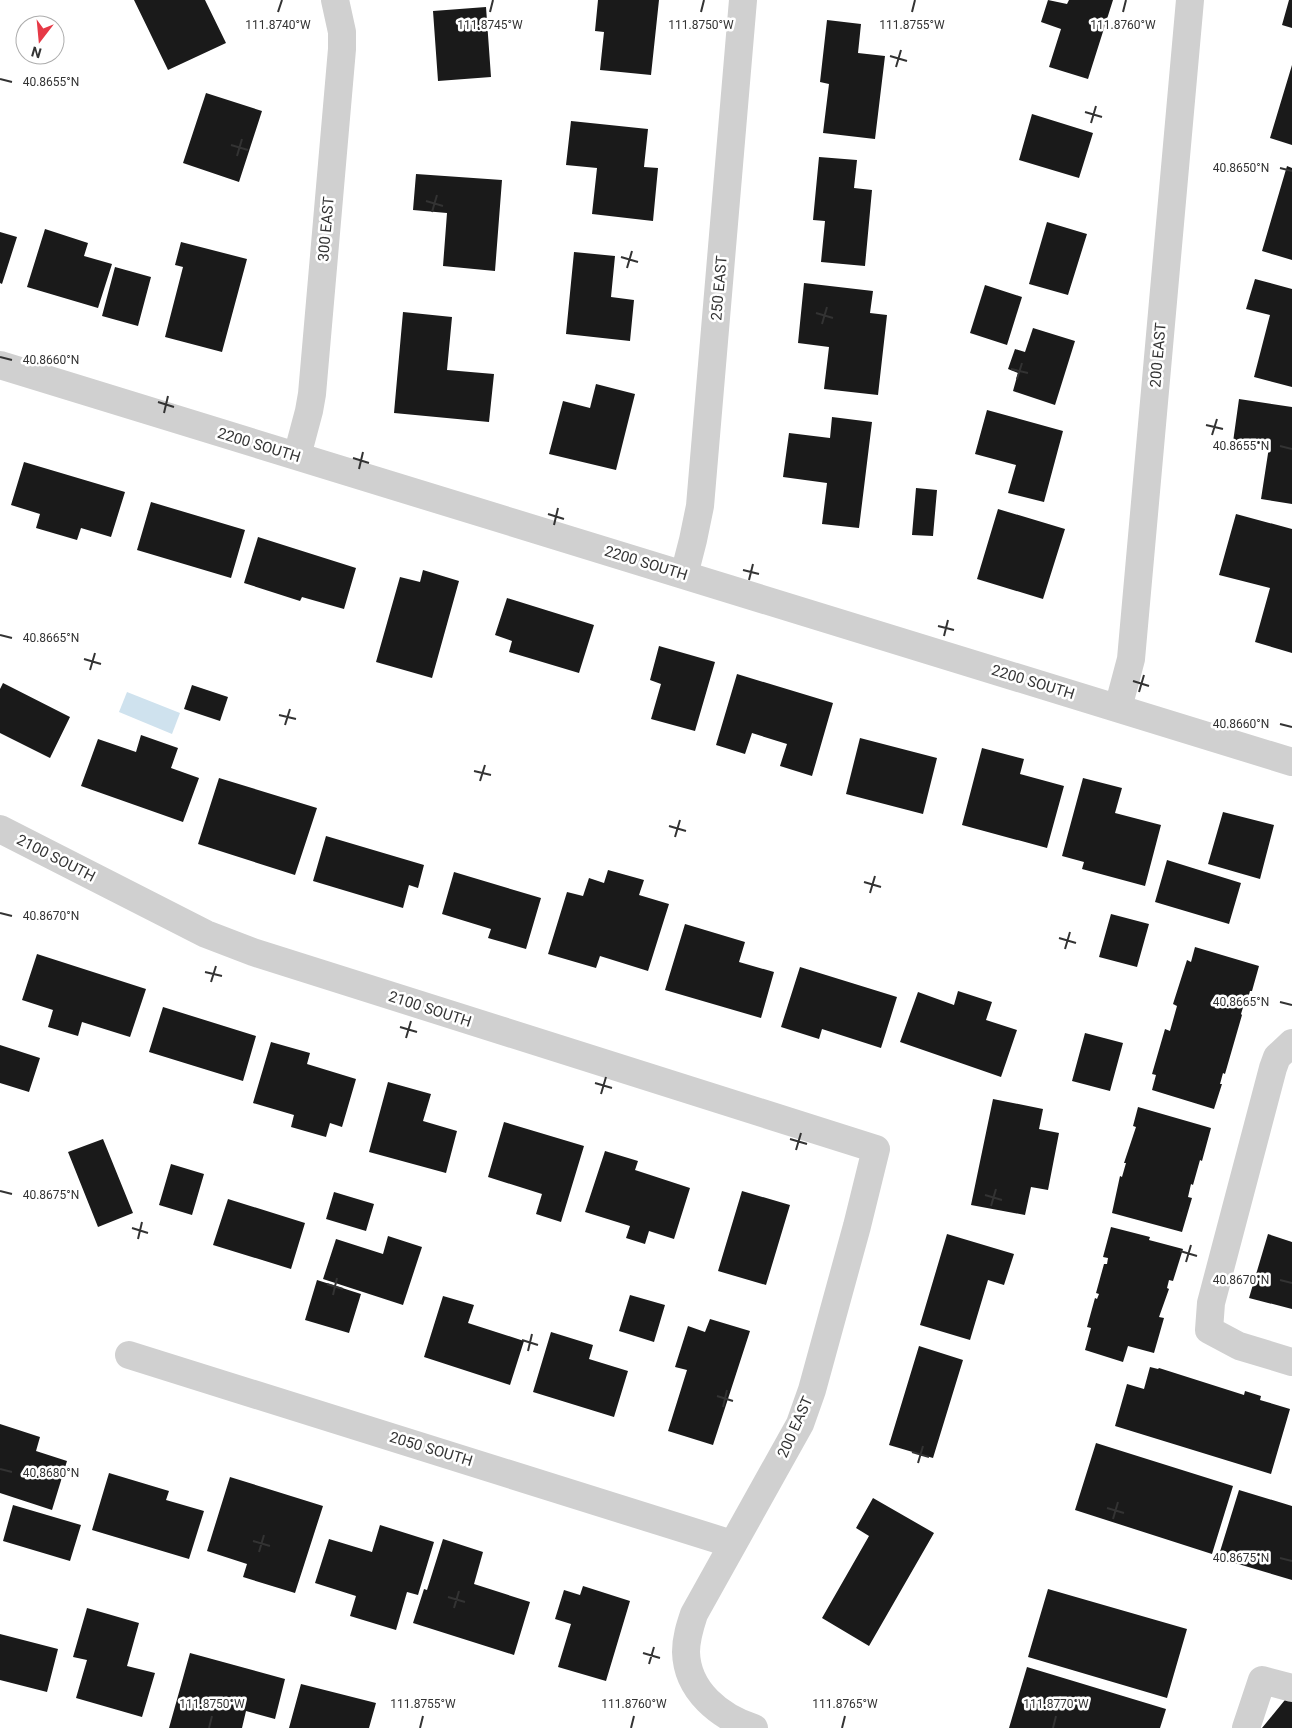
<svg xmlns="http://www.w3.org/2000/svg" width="1292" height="1728" font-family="Roboto,sans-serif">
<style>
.water{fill:#cfe2ee}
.building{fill:#1a1a1a}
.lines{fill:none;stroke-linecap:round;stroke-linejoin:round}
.minor{stroke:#d0d0d0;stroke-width:28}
.ticks{fill:none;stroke:#333;stroke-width:2}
.labels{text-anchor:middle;stroke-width:5;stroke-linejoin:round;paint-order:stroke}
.street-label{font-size:15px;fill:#333;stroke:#fff}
.ticks-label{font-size:12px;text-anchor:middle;fill:#333;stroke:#fff;stroke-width:5;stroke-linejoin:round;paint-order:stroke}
</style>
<rect width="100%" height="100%" fill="#fff"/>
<path class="water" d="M127 692 180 713 172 734 119 712Z"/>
<path class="building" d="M134 0H205L226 43 168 70Z
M598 0H659L651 75 600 70 604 32 595 31Z
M1048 0 1067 4 1069 0H1113L1088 79 1049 67 1061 29 1041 22Z
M1289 0H1292V28L1282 25Z
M486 7 491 77 438 81 433 11Z
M827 20 861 24 858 53 885 56 875 139 823 133 829 84 820 82Z
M1292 65V145L1270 138Z
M206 93 262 111 239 182 183 163Z
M1032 114 1093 133 1079 178 1019 160Z
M571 121 648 129 644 167 658 168 653 221 592 214 597 168 566 165Z
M819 157 857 160 854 188 872 190 865 266 821 262 825 221 813 220Z
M1287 166 1292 168V260L1262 251Z
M416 174 502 180 495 271 443 266 447 213 413 210Z
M1047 222 1087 234 1068 295 1029 284Z
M45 229 88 243 84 256 112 264 98 308 27 287Z
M0 232 17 237 2 284 0 283Z
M181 242 247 259 222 352 165 337 183 267 175 265Z
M574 252 615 256 611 297 634 300 630 341 566 334Z
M115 267 151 277 138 326 102 316Z
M1255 279 1292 289V387L1254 377 1270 315 1246 309Z
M804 283 873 291 870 313 887 315 878 395 824 389 829 347 798 343Z
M985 285 1022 297 1007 345 970 333Z
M403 312 452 317 447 370 494 374 489 422 394 413Z
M1033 328 1075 341 1055 405 1013 391 1018 373 1008 369 1015 349 1025 352Z
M596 384 635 394 616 470 549 454 563 401 590 408Z
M1239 399 1292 407V504L1261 499 1269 447 1233 442Z
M987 410 1063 431 1044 502 1008 493 1016 465 975 454Z
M832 417 872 422 859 528 822 524 827 483 783 477 789 433 830 438Z
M24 462 125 492 111 537 81 528 77 540 36 528 40 514 11 505Z
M916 488 937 490 933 536 912 535Z
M151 502 245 530 231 578 137 550Z
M998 509 1065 529 1043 599 977 579Z
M1236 514 1292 529V653L1255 642 1270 588 1219 575Z
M258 537 356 568 344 609 302 597 300 601 244 583Z
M423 570 459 581 432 678 376 662 400 577 420 582Z
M507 598 594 625 579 673 509 652 512 641 495 635Z
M659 646 715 662 695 731 651 719 661 684 650 680Z
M737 674 833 703 812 776 780 766 787 744 752 733 745 754 716 745Z
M3 683 70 717 50 758 0 733V689Z
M192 685 228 697 220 721 184 709Z
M141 735 178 748 171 768 199 778 183 822 81 786 98 739 136 752Z
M860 738 937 758 923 814 846 794Z
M982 748 1024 759 1020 774 1064 786 1047 848 962 825Z
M219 778 317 808 295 875 198 844Z
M1083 778 1122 788 1115 813 1161 825 1145 886 1082 869 1084 862 1062 856Z
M1223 812 1274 825 1260 879 1208 864Z
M326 836 424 865 418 888 409 885 403 908 313 881Z
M1167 860 1241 883 1229 924 1155 902Z
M608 870 644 880 639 895 669 904 648 971 600 956 596 968 548 954 567 892 583 896 589 878 604 883Z
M454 872 541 898 526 949 488 938 491 929 442 914Z
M1111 914 1149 924 1137 967 1099 957Z
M685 924 745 942 739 962 774 972 761 1018 665 990Z
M1195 947 1259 966 1252 991H1250L1246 1005 1244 1004 1241 1014 1242 1015 1225 1074 1223 1073 1220 1084H1222L1214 1109 1152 1090 1156 1075 1152 1074 1165 1029 1170 1031 1177 1006 1173 1004 1187 960 1191 962Z
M37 954 146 989 130 1037 82 1022 78 1036 48 1027 53 1010 22 1000Z
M800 967 897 997 881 1048 822 1029 819 1039 781 1027Z
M958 991 992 1002 986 1020 1017 1030 1001 1077 900 1042 918 992 954 1005Z
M163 1007 256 1036 243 1081 149 1052Z
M1085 1033 1123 1043 1110 1091 1072 1081Z
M271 1042 310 1053 307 1064 356 1079 342 1127 330 1123 326 1137 291 1127 294 1115 253 1103Z
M0 1045 40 1058 29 1092 0 1083Z
M388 1082 431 1094 423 1121 457 1131 446 1173 369 1152Z
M993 1099 1043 1109 1039 1129 1059 1133 1048 1190 1031 1187 1025 1215 971 1205Z
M1138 1107 1211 1128 1202 1161 1200 1160 1193 1185 1191 1184 1188 1197 1192 1198 1182 1232 1112 1213 1120 1176 1122 1177 1126 1163H1124L1136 1127 1133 1126Z
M504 1122 584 1146 561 1222 536 1214 542 1194 488 1177Z
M103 1139 133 1213 98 1227 68 1152Z
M605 1151 638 1161 635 1170 690 1188 674 1239 649 1231 645 1244 626 1238 630 1226 585 1212Z
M171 1164 204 1174 192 1215 159 1205Z
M742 1191 790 1205 766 1285 718 1271Z
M334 1192 374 1204 366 1231 326 1219Z
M228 1199 305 1223 291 1269 213 1245Z
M1111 1227 1150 1237 1149 1240 1183 1249 1173 1281 1169 1280 1167 1288 1169 1289 1159 1317 1164 1318 1154 1353 1128 1346 1123 1362 1085 1350 1091 1328 1087 1327 1095 1298 1097 1299 1099 1294 1096 1293 1104 1264H1107L1108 1258 1103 1257Z
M947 1234 1014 1254 1004 1285 988 1280 970 1340 920 1325Z
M1268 1234 1292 1242V1309L1249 1298Z
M388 1236 422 1247 403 1305 323 1279 336 1239 383 1254Z
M317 1280 361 1294 349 1333 305 1320Z
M630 1295 665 1305 654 1342 619 1331Z
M443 1296 474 1305 468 1323 524 1341 510 1385 424 1357Z
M710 1319 750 1331 713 1445 668 1431 687 1370 675 1367 688 1326 705 1332Z
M551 1332 593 1345 589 1359 628 1371 614 1417 533 1392Z
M919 1346 963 1360 933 1458 889 1445Z
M1150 1367 1158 1369 1159 1368 1244 1395 1245 1391 1261 1396 1260 1400 1290 1409 1271 1474 1115 1426 1127 1384 1144 1389Z
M0 1424 40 1437 36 1451 67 1461 52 1510 0 1493Z
M1096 1443 1233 1486 1212 1554 1075 1510Z
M109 1473 169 1491 166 1500 204 1511 189 1559 92 1530Z
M230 1477 323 1506 295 1593 243 1577 247 1564 207 1551Z
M1239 1490 1292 1506V1580L1218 1558Z
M873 1498 934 1533 869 1646 822 1618 869 1536 856 1528Z
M13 1505 81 1525 70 1561 3 1541Z
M380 1525 434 1542 418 1595 407 1592 396 1630 350 1616 356 1596 315 1583 329 1539 372 1552Z
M443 1539 483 1552 474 1584 530 1602 514 1655 413 1623 424 1589 427 1590Z
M583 1586 630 1601 606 1681 558 1667 571 1624 555 1619 564 1590 580 1595Z
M1048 1589 1187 1629 1167 1698 1028 1657Z
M87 1608 139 1623 127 1666 155 1673 142 1717 76 1698 87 1660 73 1657Z
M0 1634 58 1649 47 1692 0 1680Z
M190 1653 285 1679 275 1719 246 1711 242 1728H169Z
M1027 1667 1166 1709 1160 1728H1009Z
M301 1684 376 1703 369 1728H289Z
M1289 1695 1292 1697V1728H1262Z"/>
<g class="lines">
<path class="minor" d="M0 365 1292 762
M297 456 309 411 312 394 342 49V32L335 0
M684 575 693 540 700 506 743 0
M1118 708 1131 659 1190 0
M0 829 206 934 253 952 876 1149 857 1226 812 1390 800 1424 694 1614C690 1626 686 1638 686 1652 687 1691 720 1717 754 1728
M1292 1043 1277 1057 1273 1068 1211 1303 1209 1330 1239 1346 1292 1362
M129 1355 732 1544
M1246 1728 1262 1680 1292 1688"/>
</g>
<path class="ticks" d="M278 12 282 0M490 12 493 0M701 12 704 0M912 12 915 0M1123 12 1126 0M890 56 907 61M896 67 901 50M0 79 12 82M1085 112 1102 117M1091 123 1096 106M231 145 248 150M237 156 242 139M1280 168 1292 171M426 201 443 206M432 212 437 195M621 257 638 262M627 268 632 251M816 313 833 318M822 324 827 307M0 357 12 360M1011 369 1028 373M1017 379 1022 363M158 402 174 407M164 413 168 396M1206 425 1223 429M1212 435 1217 419M1280 446 1292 449M353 458 369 463M359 469 363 452M548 514 564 519M554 525 558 508M743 570 759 574M749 580 753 564M938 626 954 630M0 635 12 638M944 636 948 620M84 659 101 664M90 670 95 653M1133 681 1149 686M1139 692 1144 675M279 715 296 719M1280 724 1292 727M285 725 290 709M474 771 491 775M480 781 485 765M669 826 686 831M675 837 680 820M864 882 881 887M870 893 875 876M0 913 12 916M1059 938 1076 943M1065 949 1070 932M205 972 222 976M211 982 216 966M1280 1002 1292 1005M400 1027 417 1032M406 1038 411 1021M595 1083 612 1088M601 1094 606 1077M790 1139 807 1144M796 1150 801 1133M0 1191 12 1194M985 1195 1002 1200M991 1206 996 1189M132 1228 148 1233M138 1239 142 1222M1180 1251 1197 1256M1186 1262 1191 1245M1280 1280 1292 1283M327 1284 343 1289M333 1295 337 1278M522 1340 538 1345M528 1351 532 1334M717 1396 733 1401M723 1407 727 1390M912 1452 929 1457M918 1463 923 1446M0 1469 12 1472M1107 1508 1124 1513M1113 1519 1118 1502M253 1541 270 1546M259 1552 264 1535M1280 1558 1292 1561M448 1597 465 1602M454 1608 459 1591M643 1653 660 1658M649 1664 654 1647M209 1728 212 1716M420 1728 423 1716M631 1728 634 1716M842 1728 845 1716M1053 1728 1056 1716"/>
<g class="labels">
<g class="street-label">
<text transform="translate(326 229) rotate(-85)" y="5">300 EAST</text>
<text transform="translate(719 288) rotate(-85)" y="5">250 EAST</text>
<text transform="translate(1158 355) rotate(-85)" y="5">200 EAST</text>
<text transform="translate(259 445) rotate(17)" y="5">2200 SOUTH</text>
<text transform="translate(646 563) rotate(17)" y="5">2200 SOUTH</text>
<text transform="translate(1033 682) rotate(17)" y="5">2200 SOUTH</text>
<text transform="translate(56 858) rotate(27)" y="5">2100 SOUTH</text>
<text transform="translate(430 1009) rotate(18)" y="5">2100 SOUTH</text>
<text transform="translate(795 1427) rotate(-66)" y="5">200 EAST</text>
<text transform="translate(431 1449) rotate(17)" y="5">2050 SOUTH</text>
</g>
</g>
<g class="ticks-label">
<text x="278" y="29">111.8740°W</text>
<text x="490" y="29">111.8745°W</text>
<text x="701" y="29">111.8750°W</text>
<text x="912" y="29">111.8755°W</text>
<text x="1123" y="29">111.8760°W</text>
<text x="51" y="86">40.8655°N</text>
<text x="1241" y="172">40.8650°N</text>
<text x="51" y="364">40.8660°N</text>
<text x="1241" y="450">40.8655°N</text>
<text x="51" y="642">40.8665°N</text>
<text x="1241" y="728">40.8660°N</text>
<text x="51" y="920">40.8670°N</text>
<text x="1241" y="1006">40.8665°N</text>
<text x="51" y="1199">40.8675°N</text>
<text x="1241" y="1284">40.8670°N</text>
<text x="51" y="1477">40.8680°N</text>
<text x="1241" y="1562">40.8675°N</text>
<text x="212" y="1708">111.8750°W</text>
<text x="423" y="1708">111.8755°W</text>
<text x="634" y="1708">111.8760°W</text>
<text x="845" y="1708">111.8765°W</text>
<text x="1056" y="1708">111.8770°W</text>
</g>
<g transform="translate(40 40) rotate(196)"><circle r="24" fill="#ffffff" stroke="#adadad"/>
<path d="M0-4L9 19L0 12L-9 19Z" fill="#e63946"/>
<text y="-8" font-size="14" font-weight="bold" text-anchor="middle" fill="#333333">N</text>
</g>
</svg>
